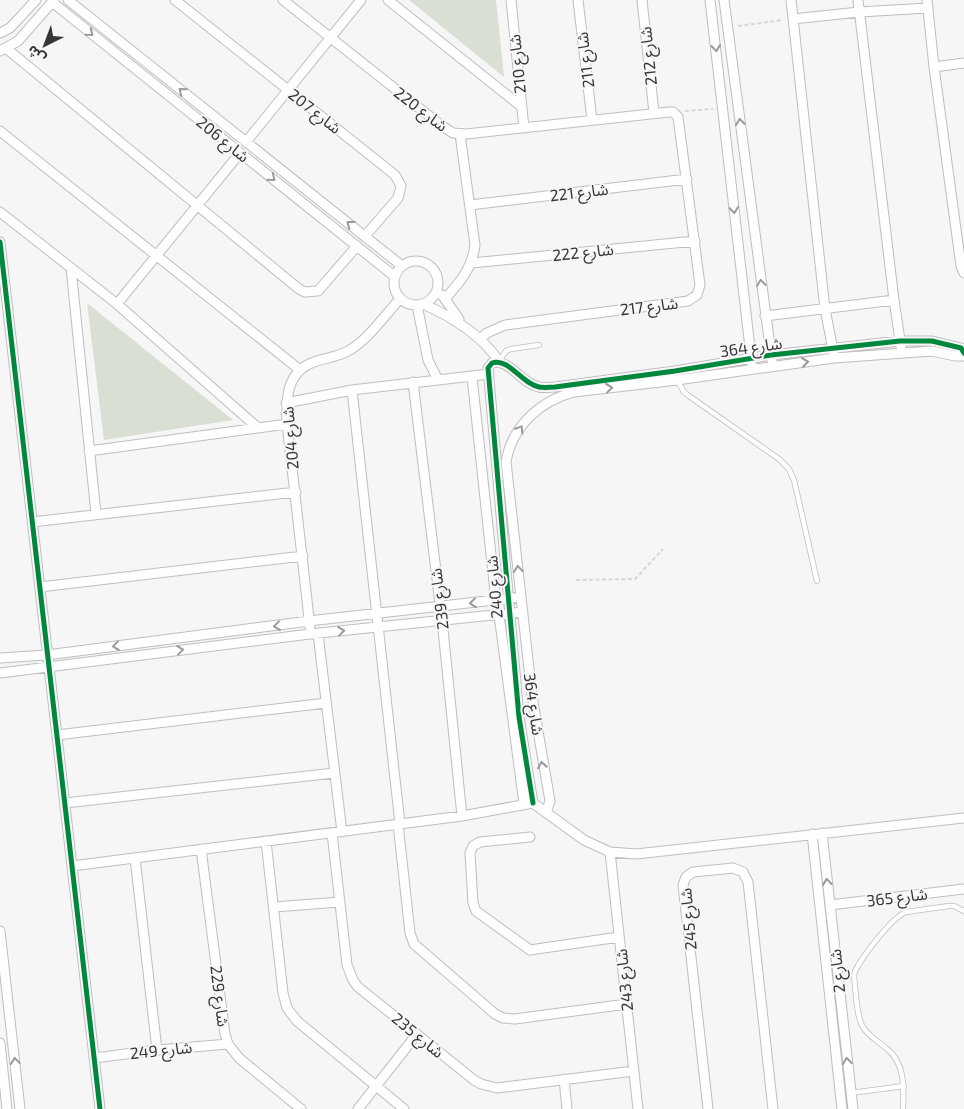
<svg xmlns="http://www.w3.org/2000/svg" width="964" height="1109" font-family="'Exo 2','Noto Sans Arabic',sans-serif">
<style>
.park{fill:#dadfd3}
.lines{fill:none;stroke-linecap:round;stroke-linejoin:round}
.lane-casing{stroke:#bebebe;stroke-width:6}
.street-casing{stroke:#bebebe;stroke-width:11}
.path{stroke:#d7d6d7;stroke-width:2;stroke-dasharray:4 2.5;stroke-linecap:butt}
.lane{stroke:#fefefe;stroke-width:4.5}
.street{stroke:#fefefe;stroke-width:9}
.cycleway-casing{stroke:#f8f5f8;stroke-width:8}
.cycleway{stroke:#00873e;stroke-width:5}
.oneway{stroke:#9a9a9a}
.labels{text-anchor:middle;stroke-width:4;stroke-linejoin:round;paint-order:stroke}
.street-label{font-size:16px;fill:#373637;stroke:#f8f5f8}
</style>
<rect width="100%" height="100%" fill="#f7f6f7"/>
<path class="park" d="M409 0H496L504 77Z
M87 303 233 420 104 440Z"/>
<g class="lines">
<defs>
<path id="lane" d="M499 361 506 351 511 349 539 345
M677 380 684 392 689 396 779 459 789 469 794 480 817 581
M851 1093 904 1086
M903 1109C904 1087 905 1062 886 1048 878 1041 868 1036 863 1027 856 1016 856 990 854 977L855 971C863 956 891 918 906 912L949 906H954L964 911"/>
<path id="street" d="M68 0 402 266
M175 0 395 175 401 186 398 198 365 236
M283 0 442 126 453 133 466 134 669 112H673L678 117 700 285 697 295 688 301 505 325 487 333 480 339
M388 0 522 107
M511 0 524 128
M578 0 592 120
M642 0 654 113
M710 0 752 365
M724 0 772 361
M791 0 825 309 834 355
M858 0 894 300 901 347
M927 0 934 67 961 266 964 273
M52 2 394 276
M793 19 859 12 928 8
M0 33 10 28 36 0
M7 49 299 289 305 292 318 291 357 246
M0 51 18 41 54 0
M934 67 964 63
M0 131 300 370
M246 142 361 0
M470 205 687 179
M0 212 117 304 257 427
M0 242 100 1109
M394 283a22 22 0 1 1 44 0a22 22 0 1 1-44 0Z
M472 263 695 241
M71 268 96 514
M442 295 459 319
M445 299C460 282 472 269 475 245L460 134
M117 304 240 153
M423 304C453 317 480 334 499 361
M765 316 894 300
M472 377 496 601
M438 380 489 374
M413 382 442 620 462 816
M352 390 400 824
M286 403 352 390 438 380 428 360 417 305
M89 451 287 424
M32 522 296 492
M40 587 303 556
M499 615 524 804
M310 627 287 424C286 399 286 372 314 362 325 358 337 357 348 351 368 340 384 316 400 299
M318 634 342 832
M0 658 47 655 309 621 521 597
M0 673 310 634 523 612
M57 735 326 703
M65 803 334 773
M533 803 519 717 488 368 492 363C508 357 522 384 539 387 544 388 550 387 555 387L675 371 771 355 900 341H932L961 348 964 353
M533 803 584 840 610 852 636 854 964 818
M546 813 550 801 532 696 506 462C512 426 540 401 574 392L677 380 834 358 932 351 955 356H964
M398 824 410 933 414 944 495 1014 503 1018 515 1019 627 1004
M332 833 347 965 353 980 358 987 474 1080 481 1084 497 1088 634 1071
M822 833 853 1109
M812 834 842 1109
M530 837 480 842 473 846 470 853 473 903 476 911 530 950 619 937
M266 841 283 993 287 1008 297 1021 404 1109
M201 849 225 1034 228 1044 239 1058 301 1109
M610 852 638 1109
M135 858 157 1050
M72 866 462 816 533 803
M830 905 964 889
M274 907 340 902
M0 931 20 1109
M0 1043 7 1109
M94 1058 157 1050 228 1044
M564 1079 567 1109
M358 1109 417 1034
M708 1109 683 885 686 877 693 872 733 868 743 872 748 882 773 1109"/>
</defs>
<use href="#lane" class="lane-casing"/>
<use href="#street" class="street-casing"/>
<path class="path" d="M738 26 783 20
M685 111 713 109
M576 580 635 579 663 549"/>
<use href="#lane" class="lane"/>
<use href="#street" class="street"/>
<defs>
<path id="cycleway" d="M0 242 100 1109
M533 803 519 717 488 368 492 363C508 357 522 384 539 387 544 388 550 387 555 387L675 371 771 355 900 341H932L961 348 964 353"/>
</defs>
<use href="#cycleway" class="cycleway-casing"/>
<use href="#cycleway" class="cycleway"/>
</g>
<defs><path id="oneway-chevron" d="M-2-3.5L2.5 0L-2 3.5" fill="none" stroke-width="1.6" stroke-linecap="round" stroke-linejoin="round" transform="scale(1.25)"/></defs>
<g class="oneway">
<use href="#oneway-chevron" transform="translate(90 33) rotate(39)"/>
<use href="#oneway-chevron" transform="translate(716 48) rotate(84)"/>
<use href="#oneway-chevron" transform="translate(182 91) rotate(-141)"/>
<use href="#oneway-chevron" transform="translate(740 122) rotate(-97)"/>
<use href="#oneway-chevron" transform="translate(272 178) rotate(39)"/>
<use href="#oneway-chevron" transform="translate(734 210) rotate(83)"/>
<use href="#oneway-chevron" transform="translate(350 224) rotate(-142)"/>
<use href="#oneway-chevron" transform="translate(761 283) rotate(-97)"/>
<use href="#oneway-chevron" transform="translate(805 362) rotate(-8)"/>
<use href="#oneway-chevron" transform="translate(609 388) rotate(-6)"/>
<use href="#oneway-chevron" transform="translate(520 429) rotate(-58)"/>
<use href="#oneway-chevron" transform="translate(518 569) rotate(-97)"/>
<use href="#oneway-chevron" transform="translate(473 603) rotate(174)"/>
<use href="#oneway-chevron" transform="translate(277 626) rotate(173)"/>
<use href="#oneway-chevron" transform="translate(341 631) rotate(-6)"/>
<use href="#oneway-chevron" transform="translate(116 646) rotate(173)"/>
<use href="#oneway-chevron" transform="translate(180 650) rotate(-7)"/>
<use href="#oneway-chevron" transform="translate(542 765) rotate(-99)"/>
<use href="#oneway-chevron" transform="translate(827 882) rotate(-96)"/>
<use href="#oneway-chevron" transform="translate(15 1061) rotate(-96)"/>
<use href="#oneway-chevron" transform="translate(847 1061) rotate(-96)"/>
</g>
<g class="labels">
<g class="street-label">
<text transform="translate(648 56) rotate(-96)" y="6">شارع 212</text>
<text transform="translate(585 60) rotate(-97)" y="6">شارع 211</text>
<text transform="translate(517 64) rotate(-96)" y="6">شارع 210</text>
<text transform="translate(421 109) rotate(37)" y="6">شارع 220</text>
<text transform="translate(315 111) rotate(38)" y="6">شارع 207</text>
<text transform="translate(223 139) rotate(39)" y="6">شارع 206</text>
<text transform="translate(579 192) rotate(-7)" y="6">شارع 221</text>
<text transform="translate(583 252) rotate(-6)" y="6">شارع 222</text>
<text transform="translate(649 306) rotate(-7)" y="6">شارع 217</text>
<text transform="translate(751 347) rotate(-8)" y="6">شارع 364</text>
<text transform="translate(290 438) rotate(-95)" y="6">شارع 204</text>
<text transform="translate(494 587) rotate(-95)" y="6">شارع 240</text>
<text transform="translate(439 599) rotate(-97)" y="6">شارع 239</text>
<text transform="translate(534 704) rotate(82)" y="6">شارع 364</text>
<text transform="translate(897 897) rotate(-7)" y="6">شارع 365</text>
<text transform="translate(688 919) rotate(-95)" y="6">شارع 245</text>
<text transform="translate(837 971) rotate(-96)" y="6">شارع 2</text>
<text transform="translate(624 980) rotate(-96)" y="6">شارع 243</text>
<text transform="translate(220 996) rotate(83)" y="6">شارع 229</text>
<text transform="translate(418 1035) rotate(39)" y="6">شارع 235</text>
<text transform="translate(161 1050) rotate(-6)" y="6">شارع 249</text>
</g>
</g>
<g transform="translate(45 45) rotate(222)" stroke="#f8f5f8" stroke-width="4" paint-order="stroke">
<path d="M0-4L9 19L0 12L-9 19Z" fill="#373637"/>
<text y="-8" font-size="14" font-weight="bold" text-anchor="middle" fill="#373637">ش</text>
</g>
</svg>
